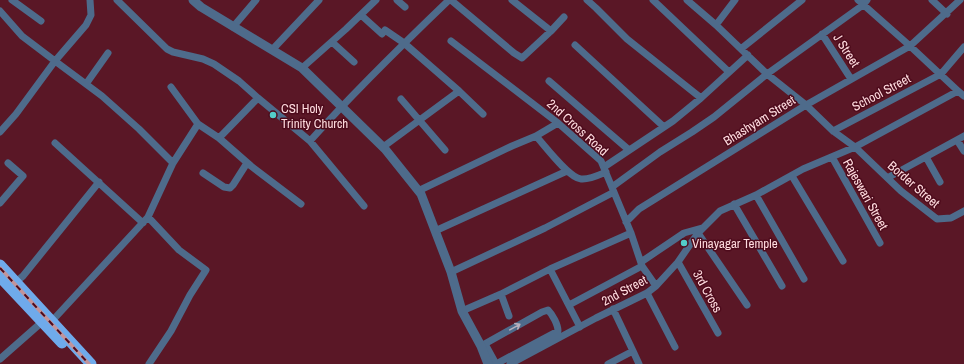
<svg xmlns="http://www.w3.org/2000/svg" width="964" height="364" font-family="'Archivo Narrow',sans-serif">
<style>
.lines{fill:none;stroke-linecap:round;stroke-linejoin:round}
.minor{stroke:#4e6b8b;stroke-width:7}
.tertiary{stroke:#4e6b8b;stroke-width:9}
.trunk{stroke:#6faaeb;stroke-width:11}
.rail-casing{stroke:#c2939a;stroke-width:3.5}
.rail{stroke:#4e0b1c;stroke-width:2;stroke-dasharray:6;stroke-linecap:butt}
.oneway{stroke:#b8afbd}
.poi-dot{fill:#53cdc9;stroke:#4e0b1c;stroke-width:1.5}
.labels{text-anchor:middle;stroke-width:3;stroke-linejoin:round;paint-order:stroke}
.street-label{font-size:13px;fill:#ffdcdf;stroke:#4e0b1c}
.poi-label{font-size:13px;fill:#ffdcdf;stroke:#4e0b1c;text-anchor:start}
</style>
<rect width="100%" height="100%" fill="#5a1726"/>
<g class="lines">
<path class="minor" d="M12 0 41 21
M117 0 167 49 173 52 203 59 214 64 239 81 258 98 310 141 364 206
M397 0 405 7
M451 0 514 53 522 58 551 31 564 17
M512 0 551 31
M587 0 596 8 627 39 701 98 748 55
M653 0 729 72
M687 0 716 25 767 74 806 105 833 131 855 147 958 91 964 96
M858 0 910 46 958 91
M932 0 947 14
M0 11 22 36 55 61 86 25 91 15 90 0
M361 15 382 34
M716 25 735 0
M233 27 256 0
M822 34 851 79
M451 41 558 123 601 161 631 233 642 266 656 286
M332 42 354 62
M575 45 664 127
M742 48 802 0
M272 50 319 0
M302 68 346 29 376 0
M549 81 629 150
M86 84 108 53
M171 87 198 124
M459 91 483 114
M401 99 445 150
M833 131 941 74 964 47
M0 132 16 114 55 61 102 96 139 129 173 163 148 217 52 321
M536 136C545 146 569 178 581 179 589 180 599 175 606 172
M219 138 258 98
M957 140 964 151
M310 141C354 92 401 46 449 0
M55 143 143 223
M383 147 459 91 404 43 385 30
M832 157 880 243
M926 157 940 182
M173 163 198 124 219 138 251 166 301 204
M604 167 673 121 701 98
M203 173 224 187 230 188 233 185 247 163
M792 176 843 261
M889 177 964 136
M612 187 660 152 692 132 714 117 767 74 863 5 867 0
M418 191 512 146 536 136 558 123
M756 195 804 279
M0 203 23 176 8 163
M734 204 782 286
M148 217 179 250 206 270 190 295 171 331 149 364
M626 222 639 209 806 105 910 46 960 0
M435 231 567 171
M698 233 747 305
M641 262 684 233 702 228
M678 262 718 333
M550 269 580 327
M451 272 545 228 614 192
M16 282 23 276 99 182
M647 293 675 347
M501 294 509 316
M569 305 642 266
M462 311 501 294 550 269 631 233
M485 344 496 364
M481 346 542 312 548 310C553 315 558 325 558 331L496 364
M633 351 639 364
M0 359 42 322
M510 364 596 318 647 293 656 286 678 262 698 233 720 211 756 195 803 169 855 147 901 191 937 219 951 218 964 211
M608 364 633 351 613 309"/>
<path class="tertiary" d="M193 0 201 7 302 68 385 149 421 194 451 272 462 311 481 346 488 364"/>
<path class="trunk" d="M0 265 91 364
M0 277 62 343"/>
<defs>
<path id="rail" d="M0 268 89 364"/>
</defs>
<use href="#rail" class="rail-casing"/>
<use href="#rail" class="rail"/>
</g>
<defs><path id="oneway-shaft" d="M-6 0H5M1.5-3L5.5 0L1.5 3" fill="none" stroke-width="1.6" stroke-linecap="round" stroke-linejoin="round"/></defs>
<use class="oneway" href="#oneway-shaft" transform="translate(515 327) rotate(-29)"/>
<g class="poi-dot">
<circle cx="273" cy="115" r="4"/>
<circle cx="684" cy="243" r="4"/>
</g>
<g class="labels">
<g class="street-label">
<text transform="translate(847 50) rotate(57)" y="5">J Street</text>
<text transform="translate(881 92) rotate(-28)" y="5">School Street</text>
<text transform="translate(759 120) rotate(-32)" y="5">Bhashyam Street</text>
<text transform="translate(578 127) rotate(42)" y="5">2nd Cross Road</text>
<text transform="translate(914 184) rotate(41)" y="5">Border Street</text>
<text transform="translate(866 194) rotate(61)" y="5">Rajeswari Street</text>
<text transform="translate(624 290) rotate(-28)" y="5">2nd Street</text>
<text transform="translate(708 291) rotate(61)" y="5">3rd Cross</text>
</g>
<g class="poi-label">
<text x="281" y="113">CSI Holy<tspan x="281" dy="15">Trinity Church</tspan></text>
<text x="692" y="248">Vinayagar Temple</text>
</g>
</g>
</svg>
